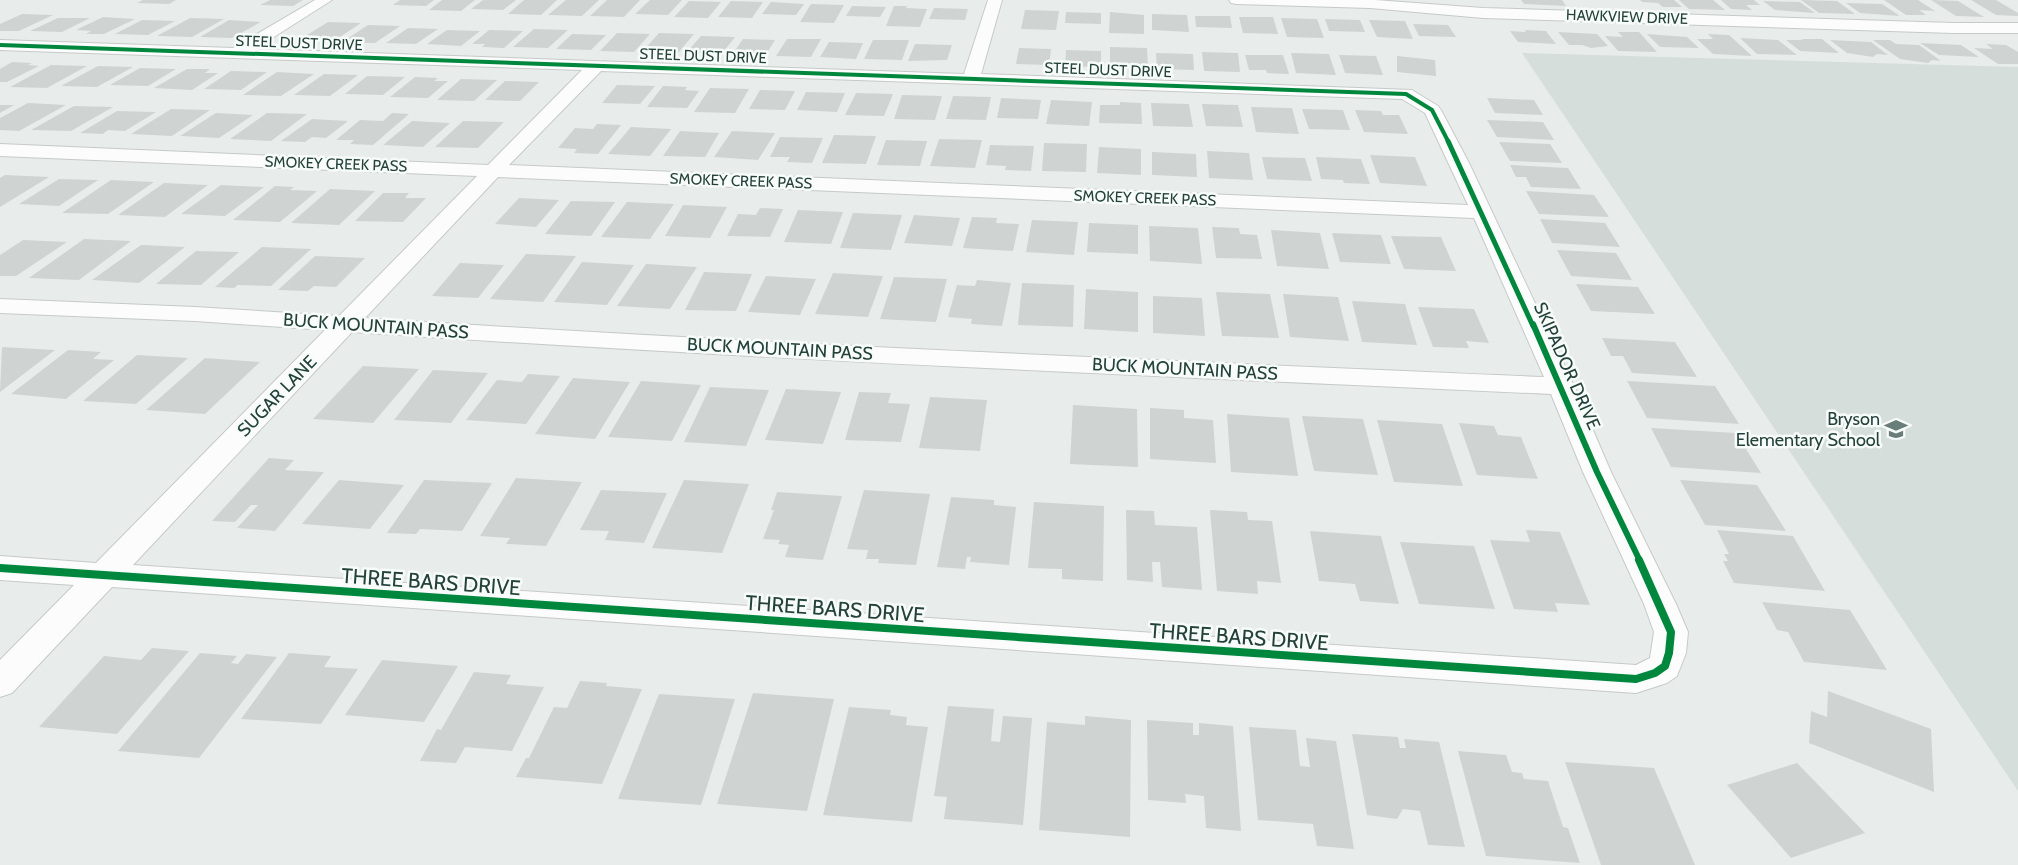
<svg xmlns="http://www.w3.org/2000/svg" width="2018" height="865" font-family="Cabin,sans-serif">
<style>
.built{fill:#d6dedb}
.building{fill:#cfd4d2}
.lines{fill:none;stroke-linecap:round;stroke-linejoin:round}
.street-casing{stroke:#c5cac8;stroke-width:2}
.street{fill:#fcfcfc;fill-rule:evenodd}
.cycleway-far3-casing{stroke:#f7fbf9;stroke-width:5.5}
.cycleway-far2-casing{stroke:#f7fbf9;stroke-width:8}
.cycleway-far1-casing{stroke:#f7fbf9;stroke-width:9}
.cycleway-casing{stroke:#f7fbf9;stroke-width:11}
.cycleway-far3{stroke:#00873e;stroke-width:4}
.cycleway-far2{stroke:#00873e;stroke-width:5}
.cycleway-far1{stroke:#00873e;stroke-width:6}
.cycleway{stroke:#00873e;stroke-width:8}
.labels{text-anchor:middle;stroke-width:5;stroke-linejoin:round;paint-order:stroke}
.far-street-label{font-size:15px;fill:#24423a;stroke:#f7fbf9}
.street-label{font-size:18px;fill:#24423a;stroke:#f7fbf9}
.poi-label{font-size:18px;fill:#24423a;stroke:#f7fbf9;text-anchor:end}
.near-street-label{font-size:21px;fill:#24423a;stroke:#f7fbf9}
</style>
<rect width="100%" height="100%" fill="#e8edeb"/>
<path class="built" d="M1522 53 2018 67V791Z"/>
<path class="building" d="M143 0H176L169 4 137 3Z
M270 0H303L293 6 260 5Z
M400 0H434L426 6 393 5Z
M442 0H475L461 11 429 10Z
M483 0H516L503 10 471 9Z
M524 0H557L541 15 508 14Z
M566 0H599L582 16 548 15Z
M607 0H640L624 17 590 16Z
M650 0H682L668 15 635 14Z
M1521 0H1562L1566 6 1524 4Z
M1640 0H1674L1682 7H1663L1658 3 1642 2Z
M1679 0H1713L1725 10 1689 9Z
M1721 0H1754L1760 5H1746L1752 10 1731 9Z
M1801 0 1837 1 1855 14 1819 13Z
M1884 0H1918L1935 11 1919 10 1926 15H1906Z
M1931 0 1958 1 1984 17 1956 16Z
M1971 0H1996L2018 13V16L1996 15Z
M689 1 721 2 708 18 674 17Z
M731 1 763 2 752 18 718 17Z
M1763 1 1800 2 1815 13 1775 10Z
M771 2 804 4 796 15 762 14Z
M1846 3 1882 4 1900 16 1860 13Z
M811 4 844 5 834 23 800 22Z
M852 6 886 7 880 17 846 16Z
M894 6H907L906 8 927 9 920 27 886 26Z
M934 8 968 9 965 20 929 19Z
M1025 10 1059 11 1056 30 1021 29Z
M1066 12 1101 13V24L1065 23Z
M1110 12 1144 15V34L1109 33Z
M22 14 53 15 19 31H0V24Z
M1152 14 1187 15 1189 32 1152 30Z
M1195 16H1230L1232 28 1196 27Z
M103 17 135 19 104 34H86L91 31 76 30Z
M1239 17H1273L1278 34 1243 33Z
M58 18H90L62 32 30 31Z
M190 18 224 19 192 37 157 36Z
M1281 18 1317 19 1324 38 1287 37Z
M1325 19 1360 20 1365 32 1329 31Z
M142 20 175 21 148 35 115 34Z
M229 20 261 22 232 38 200 37Z
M1369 20 1405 21 1413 39 1377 37Z
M328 22 361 23 334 41 299 40Z
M1413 24 1448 25 1456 37 1419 36Z
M368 25 400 26 375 43 342 42Z
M408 28 438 29 416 44 386 43Z
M534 29 568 30 548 48 513 47Z
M447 30 480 31 461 46 427 44Z
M489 30 523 31 504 48 482 47 485 44H472Z
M1525 30 1546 31 1556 44 1518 42 1510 31 1526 32Z
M1558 32 1597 34 1608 46 1591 48 1582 45H1569Z
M1618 32H1639L1657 52 1618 51 1605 36 1623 37Z
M617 33 650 34 634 52 600 51Z
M659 33 694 34 678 53 642 52Z
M572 34 606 35 591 50 556 49Z
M1647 34 1687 37 1699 48 1660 47Z
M1708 34 1729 35 1752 56 1713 54 1697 39H1713Z
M701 36 735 37 721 55 686 53Z
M1740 38 1778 40 1797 55 1757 54Z
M743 39 775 40 767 53H755L753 56 732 55Z
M787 39H821L811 57 776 56Z
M1801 39H1822L1839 53 1800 51 1786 40H1803Z
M873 40H909L902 60 864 59Z
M1830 40 1871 42 1888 55 1877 54 1873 57 1847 53Z
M1873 40H1890L1896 44 1919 45 1941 61 1932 60 1928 63 1900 59Z
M829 42 863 43 856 59 820 57Z
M1920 43 1961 45 1979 57 1939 55Z
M915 44 952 45 947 60 908 61Z
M1986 44 2006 45 2018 52V64H1998L1974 48 1993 49Z
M1110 47 1147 48 1148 68 1110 67Z
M1019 48 1051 49 1049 65 1016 64Z
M1066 50 1101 51V67L1065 66Z
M1202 52 1238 53 1240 72 1204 71Z
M1156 53 1193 54 1194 70 1157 69Z
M1291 53 1329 54 1336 75 1296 73Z
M1245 55H1283L1289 74 1267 73 1266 70H1249Z
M1339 55 1376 56 1383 75 1345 73Z
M1397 56 1435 60 1436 76 1397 72Z
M12 62 32 63 28 65 39 66 7 82H0V69Z
M51 65 87 66 47 88 10 87Z
M98 66 133 67 97 87 61 86Z
M140 68 176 69 148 86 110 85Z
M187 69H210L205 73H218L192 90 154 88Z
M231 71 267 72 241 90 204 89Z
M277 72 314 74 281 96 243 95Z
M324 74 358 75 330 96 294 95Z
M367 76 405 77 383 95 345 94Z
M415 77 438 78 434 81H448L428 98 390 97Z
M461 79 497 80 474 101 437 100Z
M505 81 539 82 520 101 485 100Z
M617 85 655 86 640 104 602 103Z
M663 86 687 87 685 90 699 91 687 108 647 107Z
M710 88 749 89 735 113 694 112Z
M760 90 795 91 785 110 749 109Z
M806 92 845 93 837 112 797 110Z
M856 93 893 94 884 116 845 115Z
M902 95 942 96 935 120 894 119Z
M953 96 991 97 986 120 946 119Z
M1001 98 1041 100 1038 119 997 118Z
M1487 98 1534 100 1543 115 1495 113Z
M1051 100 1092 102 1089 126 1046 124Z
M1120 102 1141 103 1142 124 1099 123 1100 105H1120Z
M28 103 66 105 19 131 0 130V118Z
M1151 103 1189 104 1193 127 1153 126Z
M1202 104 1238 105 1243 127 1206 126Z
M0 105H14L0 113Z
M74 106 113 107 71 131 31 130Z
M1251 107 1292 108 1299 134 1256 132Z
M171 109 210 110 172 136 131 134Z
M1302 109 1343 110 1350 130 1309 129Z
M1355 110 1381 111 1383 115H1399L1408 134 1364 132Z
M117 111 156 112 125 131 108 130 103 134 80 133Z
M216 113 253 115 219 138 180 136Z
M267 113 307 114 271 141 230 139Z
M392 113 409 114 373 145 350 144 354 140H336L360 120 383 121Z
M312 119 348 121 326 138 312 137 305 142 281 141Z
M1487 120 1543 122 1554 140 1497 137Z
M412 121 450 123 423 147 383 145Z
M463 121 504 122 478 148 435 147Z
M597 124 621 125 598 154 574 153 577 149 558 148 575 128 593 129Z
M631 127 671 129 650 156 608 154Z
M680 131 719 133 705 157 663 156Z
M732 131 775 133 758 160 714 157Z
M834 135 876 136 866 164 822 163Z
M780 137 823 138 812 163 787 162 790 157H770Z
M939 139 982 140 975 168 930 166Z
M886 140 927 141 920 166 877 165Z
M1499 142 1550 144 1562 163 1510 161Z
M1044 143 1087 144 1086 172 1042 171Z
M990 145 1034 146 1031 171 1005 170 1006 166 986 165Z
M1099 147 1141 149V175L1097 173Z
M1207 151 1249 153 1253 180 1209 178Z
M1152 152 1196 154 1197 177 1152 175Z
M1370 155 1415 157 1427 186 1380 183Z
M1262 157 1305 158 1312 181 1267 179Z
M1316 157 1361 159 1370 184 1344 183 1343 180 1321 179Z
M1510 165 1568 168 1581 189 1531 187 1526 177H1516Z
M5 175 49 177 0 207V178Z
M59 179 98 180 59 206 19 204Z
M111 180 154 182 108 214 62 213Z
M164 183 208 185 165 217 118 215Z
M221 185 264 187 225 216 181 214Z
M275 186 294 187 290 190 317 191 280 222 233 220Z
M330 189 375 191 339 225 291 223Z
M1526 191 1594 195 1609 217 1539 214Z
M383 193H409L405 198H426L403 222 355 221Z
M519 198 559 200 536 227 495 224Z
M571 201 615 202 591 236 545 234Z
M627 202 674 204 650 239 601 237Z
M683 205 727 207 710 238 665 236Z
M760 208 783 209 770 237 727 236 738 214 756 215Z
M798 210 843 212 831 244 784 242Z
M853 213 902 215 891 250 840 248Z
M914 215 960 218 952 246 904 243Z
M972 217 997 218 996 223 1019 224 1013 251 963 248Z
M1540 219 1605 223 1620 247 1552 243Z
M1032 220 1078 222 1074 255 1026 252Z
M1089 223 1138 225V254L1087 252Z
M1149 226 1198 228 1202 264 1150 261Z
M1212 227 1239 228 1240 234 1257 235 1262 259 1216 258Z
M1271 230 1320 233 1329 269 1277 266Z
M1332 233 1381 235 1391 264 1340 262Z
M1391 236 1441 237 1456 271 1404 269Z
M84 239 131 241 79 280 29 278Z
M23 240 67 242 16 276H0V255Z
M141 245 185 247 139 283 92 280Z
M262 247 311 249 271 286 238 285 234 288 215 287Z
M1557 250 1616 253 1632 280 1571 276Z
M196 251 239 252 201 285 156 284Z
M526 254 576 256 543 302 490 299Z
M315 256 365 258 336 287 314 286 308 291 278 290Z
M582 262 634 265 607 305 554 302Z
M460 263 504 265 478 298 432 296Z
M646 264 697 267 670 309 617 306Z
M704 272 752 274 736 311 685 310Z
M833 273 883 276 868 317 815 314Z
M766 276 816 279 800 315 748 312Z
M894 277 947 279 936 322 880 319Z
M977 280 1011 283 1002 326 971 324 972 319 948 317 957 285 975 286Z
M1022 283 1074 285 1073 327 1018 325Z
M1576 284 1638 287 1655 314 1591 311Z
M1086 289 1138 292V332L1084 329Z
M1216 292 1270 294 1279 338 1222 336Z
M1283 294 1338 297 1349 341 1290 337Z
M1153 296 1202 298 1205 336 1153 333Z
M1352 301 1405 304 1417 345 1362 342Z
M1418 307 1474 309 1489 343 1466 341 1469 348 1433 347Z
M1602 338 1675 342 1697 377 1632 373 1623 356H1611Z
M2 347 55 350 0 392Z
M68 350 101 352 93 359 114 360 66 399 11 394Z
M137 355 188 358 136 404 83 401Z
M205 358 260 362 205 414 146 410Z
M363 366 419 369 373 423 313 419Z
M433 370 488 373 451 423 394 420Z
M528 374 560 376 526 424 466 420 497 380 522 382Z
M573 378 630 382 595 439 535 434Z
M641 381 701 385 672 441 608 437Z
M1627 381 1715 386 1739 424 1647 418Z
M710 387 769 390 746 446 684 442Z
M786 389 841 392 823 444 765 440Z
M859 392 891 393 888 403 910 404 901 442 845 440Z
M930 397 987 400 980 451 919 448Z
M1073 405 1137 409 1138 467 1070 464Z
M1150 408 1184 410V418L1213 420 1216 463 1150 459Z
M1227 414 1289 418 1298 476 1231 472Z
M1302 416 1363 419 1378 475 1314 471Z
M1377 420 1442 424 1463 486 1394 482Z
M1459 423 1494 426 1498 435 1521 437 1538 479 1477 475Z
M1651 428 1736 433 1761 473 1671 467Z
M269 458 294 460 285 470 324 472 275 531 237 528 258 505H251L235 522 212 521Z
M516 478 582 482 546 546 506 544 510 538 480 536Z
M339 480 404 485 370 529 302 524Z
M424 480 492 483 462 531 420 529 416 534 387 533Z
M684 480 749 484 722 553 652 548Z
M1680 480 1757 485 1786 531 1705 525Z
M601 490 667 493 644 543 605 540 609 531 580 530Z
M864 490 930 494 916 565 878 563 879 559H866L868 550 847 549Z
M777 492 842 496 823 560 785 557 789 545 778 544 780 540 763 539 774 510H771Z
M951 497 994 500V505L1016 507 1009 565 970 562 971 557H967L965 569 937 567Z
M1034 502 1104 506 1103 581 1062 579V569L1028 568Z
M1126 510 1154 511 1155 525 1197 527 1202 590 1162 587 1160 562H1152L1153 582 1127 580Z
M1210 510 1247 512 1248 520 1272 521 1281 583 1257 581 1258 594 1217 591Z
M1526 530 1560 532 1590 605 1555 603 1558 612 1514 609 1490 540 1530 542Z
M1717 530 1793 536 1825 591 1734 583 1723 561H1728L1724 554H1729Z
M1310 531 1381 536 1399 604 1360 601 1355 584 1319 581Z
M1400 542 1474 546 1495 609 1419 604Z
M1762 602 1850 610 1887 670 1804 662 1788 632 1777 630Z
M152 648 189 651 117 734 39 727 104 656 141 660Z
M200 653 237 656 231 663 238 664 246 654 277 657 199 758 118 751Z
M289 653 331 656 324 667 358 669 321 724 241 719Z
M382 660 458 666 424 722 345 715Z
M474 672 511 675 506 684 544 687 512 751 465 747 456 763 420 761 437 729 441 730Z
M580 681 607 683 606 686 642 689 602 784 516 777 526 758H529L554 707 567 708Z
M1828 691 1931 729 1934 792 1809 743 1811 711 1827 717Z
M753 693 834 699 807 811 717 804Z
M659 694 735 699 701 805 618 799Z
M948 706 994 709 991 741 1000 742 1003 716 1032 718 1023 825 944 819 947 797 934 796Z
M849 707 891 710 890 715 907 717 906 725 928 727 912 822 823 815Z
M1085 716 1131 720 1130 837 1039 830 1047 722 1085 725Z
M1147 720 1193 723V735H1199V723L1233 726 1241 831 1206 828 1204 796 1185 794 1186 803 1148 800Z
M1249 727 1296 730 1300 766 1310 767 1306 738 1336 741 1354 849 1317 846 1313 824 1258 820Z
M1352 734 1398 737 1400 748H1406L1404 739 1439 742 1465 847 1428 845 1420 811 1403 809 1397 819 1367 815Z
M1458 751 1506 755 1512 772 1522 773 1524 779 1548 781 1563 827 1568 828 1580 863 1486 856Z
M1565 762 1654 768 1695 865H1601Z
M1797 763 1865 833 1791 858 1727 785Z"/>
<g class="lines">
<defs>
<path id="street" d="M315 0H332L255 49 964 74 988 0H1002L981 74 1412 90 1438 106 1441 110 1469 163 1574 386 1611 472 1676 604 1688 632 1686 653 1677 676 1667 683 1636 693 112 587 12 693 0 697V660L74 585 0 580V556L96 563 325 330 195 321 0 313V299L195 307 339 316 477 176 0 156V144L488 165 582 70 0 50V40L233 48ZM601 71 1402 99 1425 113 1468 205 509 165ZM498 177 1474 218 1544 377C1151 360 758 344 365 318ZM352 332C752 359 1151 376 1551 394L1583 472 1644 604 1654 632 1650 658 1636 665 133 565Z
M1229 0H1375L1483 8 1953 23H2018V33H1953L1483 18 1370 8 1236 4 1231 3Z"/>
</defs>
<use href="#street" class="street-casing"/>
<use href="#street" class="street"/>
<defs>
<path id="cycleway-far3" d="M0 45 1406 94 1432 110 1449 143"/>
<path id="cycleway-far2" d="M1448 141 1533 326"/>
<path id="cycleway-far1" d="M1533 324 1597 472 1640 561"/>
<path id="cycleway" d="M0 568 1636 679 1655 673 1665 666 1669 653 1671 632 1639 560"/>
</defs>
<use href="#cycleway-far3" class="cycleway-far3-casing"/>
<use href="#cycleway-far2" class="cycleway-far2-casing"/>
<use href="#cycleway-far1" class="cycleway-far1-casing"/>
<use href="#cycleway" class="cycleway-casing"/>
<use href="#cycleway-far3" class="cycleway-far3"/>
<use href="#cycleway-far2" class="cycleway-far2"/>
<use href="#cycleway-far1" class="cycleway-far1"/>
<use href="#cycleway" class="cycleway"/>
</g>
<defs>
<symbol id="school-bare" viewBox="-9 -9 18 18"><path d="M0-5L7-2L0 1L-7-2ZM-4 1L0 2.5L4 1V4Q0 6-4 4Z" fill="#697e78" stroke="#f7fbf9" stroke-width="2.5" paint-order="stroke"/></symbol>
</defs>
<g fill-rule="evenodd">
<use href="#school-bare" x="1880" y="413" width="32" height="32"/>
</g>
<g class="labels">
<g class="far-street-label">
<text transform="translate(1627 17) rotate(2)" y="5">HAWKVIEW DRIVE</text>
<text transform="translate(299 43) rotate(2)" y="5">STEEL DUST DRIVE</text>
<text transform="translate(703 56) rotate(2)" y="5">STEEL DUST DRIVE</text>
<text transform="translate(1108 70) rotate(2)" y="5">STEEL DUST DRIVE</text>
<text transform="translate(336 164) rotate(2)" y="5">SMOKEY CREEK PASS</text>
<text transform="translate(741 181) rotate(2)" y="5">SMOKEY CREEK PASS</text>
<text transform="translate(1145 198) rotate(2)" y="5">SMOKEY CREEK PASS</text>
</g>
<g class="street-label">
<text transform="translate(376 326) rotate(4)" y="6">BUCK MOUNTAIN PASS</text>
<text transform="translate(780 349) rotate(3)" y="6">BUCK MOUNTAIN PASS</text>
<text transform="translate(1567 366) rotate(66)" y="6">SKIPADOR DRIVE</text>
<text transform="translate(1185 369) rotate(3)" y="6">BUCK MOUNTAIN PASS</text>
<text transform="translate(277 396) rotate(-46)" y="6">SUGAR LANE</text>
</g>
<g class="poi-label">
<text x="1880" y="425">Bryson<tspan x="1880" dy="21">Elementary School</tspan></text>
</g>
<g class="near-street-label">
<text transform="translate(431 582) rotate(4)" y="7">THREE BARS DRIVE</text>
<text transform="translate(835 609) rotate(4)" y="7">THREE BARS DRIVE</text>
<text transform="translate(1239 637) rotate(4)" y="7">THREE BARS DRIVE</text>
</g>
</g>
</svg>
